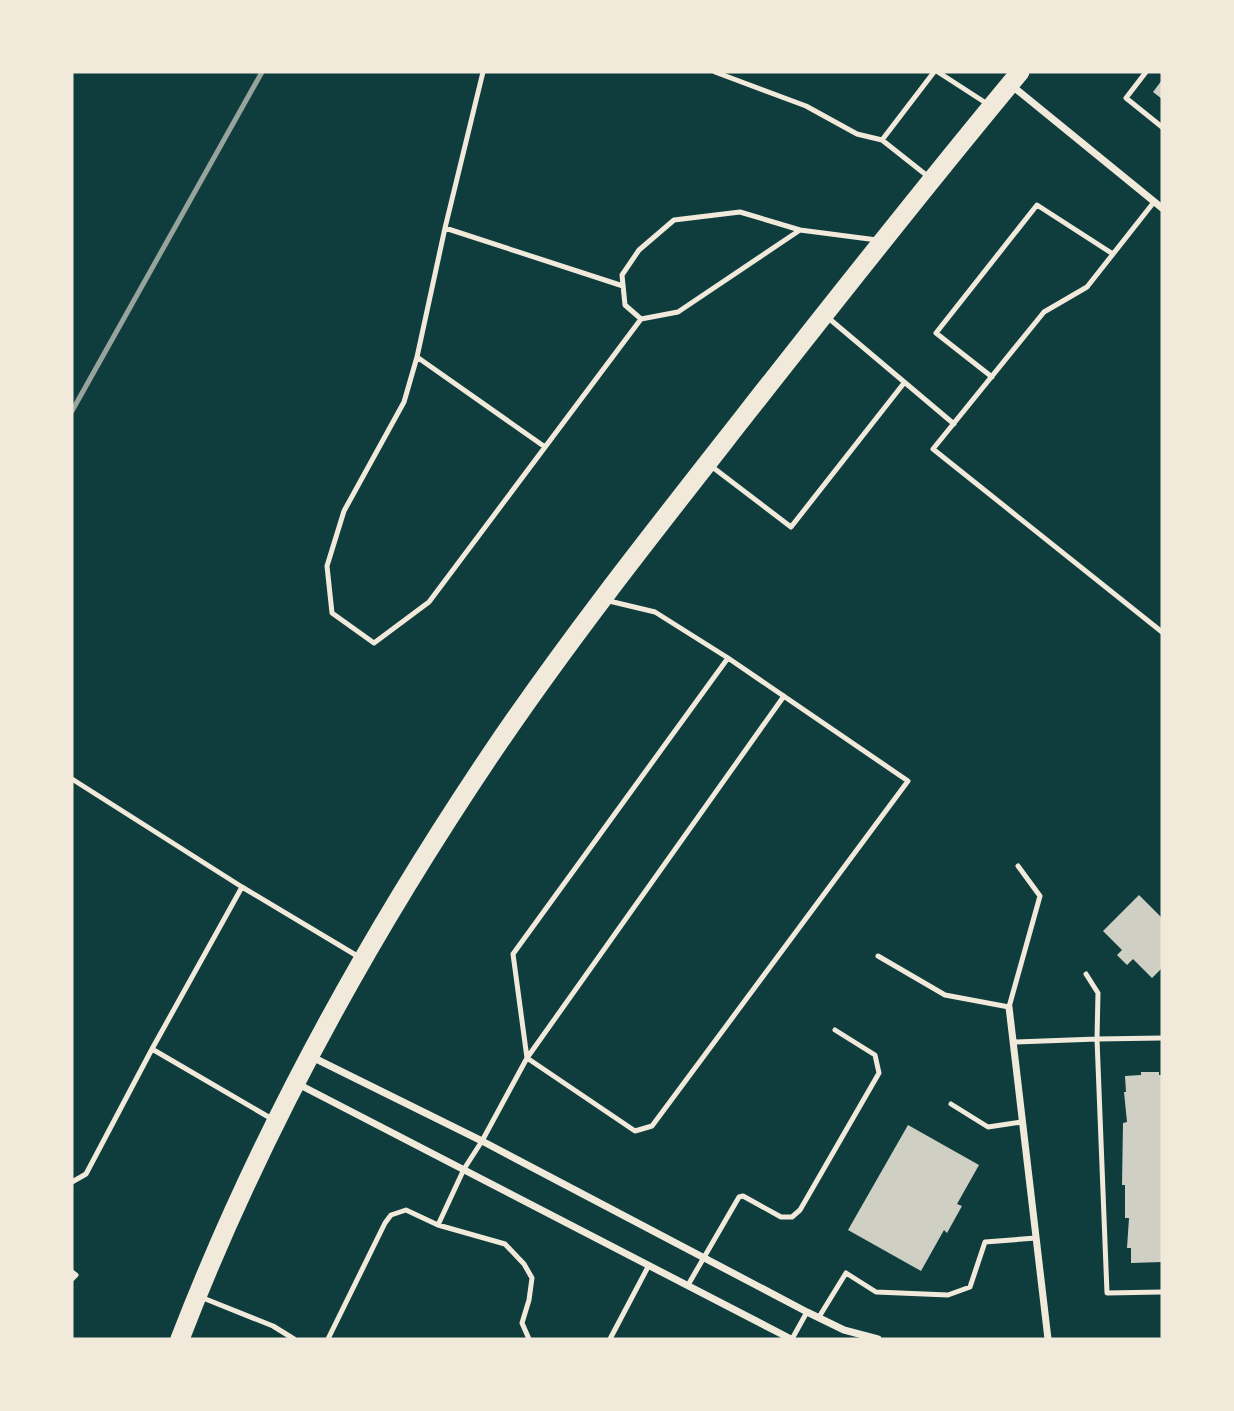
<svg xmlns="http://www.w3.org/2000/svg" width="1234" height="1411" font-family="Ubuntu,sans-serif">
<style>
.building{fill:#cfcfc3}
.lines{fill:none;stroke-linecap:round;stroke-linejoin:round}
.service{stroke:#f1e9da;stroke-width:5}
.minor{stroke:#f1e9da;stroke-width:7}
.trunk{stroke:#f1e9da;stroke-width:19}
.rail{stroke:#97a49c;stroke-width:5}
</style>
<rect width="100%" height="100%" fill="#0f3d3e"/>
<path class="building" d="M1162 80V99L1153 92Z
M1139 895 1162 918V968L1152 978 1133 959 1127 965 1117 955 1122 950 1103 931Z
M1141 1072H1159V1075H1162V1262L1131 1263V1248H1127L1129 1218H1125V1185H1122L1123 1123 1127 1122 1124 1092H1126L1125 1076 1141 1075Z
M908 1125 979 1165 957 1204 962 1206 947 1233 944 1230 921 1271 848 1230Z"/>
<g class="lines">
<path class="service" d="M715 72 806 106 857 134 882 140 930 178
M938 72 989 105
M1146 72 1126 98 1162 127
M882 140 934 72
M1154 202 1087 287 1044 312 933 449 1162 632
M445 228 483 72
M800 230 740 212 674 220 639 250 622 275 625 305 641 319 678 312 800 230 877 240
M623 286 445 228 417 357 404 402 344 511 327 566 332 613 374 643 429 602 641 319
M826 316 954 424
M417 357 545 447
M992 377 936 333 1037 205 1113 254
M711 466 791 527 904 383
M609 601 655 612 728 658 908 781 652 1126 635 1131 527 1058 513 954 728 658
M72 779 242 887 359 957
M878 956 945 995 1009 1007 1040 896 1018 866
M1162 1038 1097 1039 1107 1293 1162 1292
M1013 1042 1097 1039 1098 993 1086 974
M152 1049 272 1119
M951 1104 988 1127 1022 1122
M72 1182 86 1174 152 1049 242 887
M438 1225 464 1169 482 1141 527 1058 784 696
M72 1272 76 1275 72 1279
M688 1285 739 1197 743 1196 781 1217H792L800 1210 879 1073 875 1055 835 1030
M203 1298 273 1326 294 1339
M819 1317 846 1273 876 1292 948 1295 970 1287 985 1242 1036 1238
M328 1339 385 1223 391 1215 406 1210 438 1225 505 1244 524 1264 532 1278 529 1300 522 1323 529 1339
M610 1339 649 1265
M792 1339 807 1312"/>
<path class="minor" d="M1011 85 1162 208
M1009 1007 1048 1339
M312 1057 482 1141 807 1312 844 1330 878 1339
M298 1084 791 1339"/>
<path class="trunk" d="M180 1339C260 1132 365 942 489 757 567 641 655 530 742 419 833 303 925 186 1020 72"/>
<path class="rail" d="M72 411 262 72"/>
</g>
<rect width="1234" height="1411" fill="none" stroke="#f1e9da" stroke-width="147"/>
</svg>
